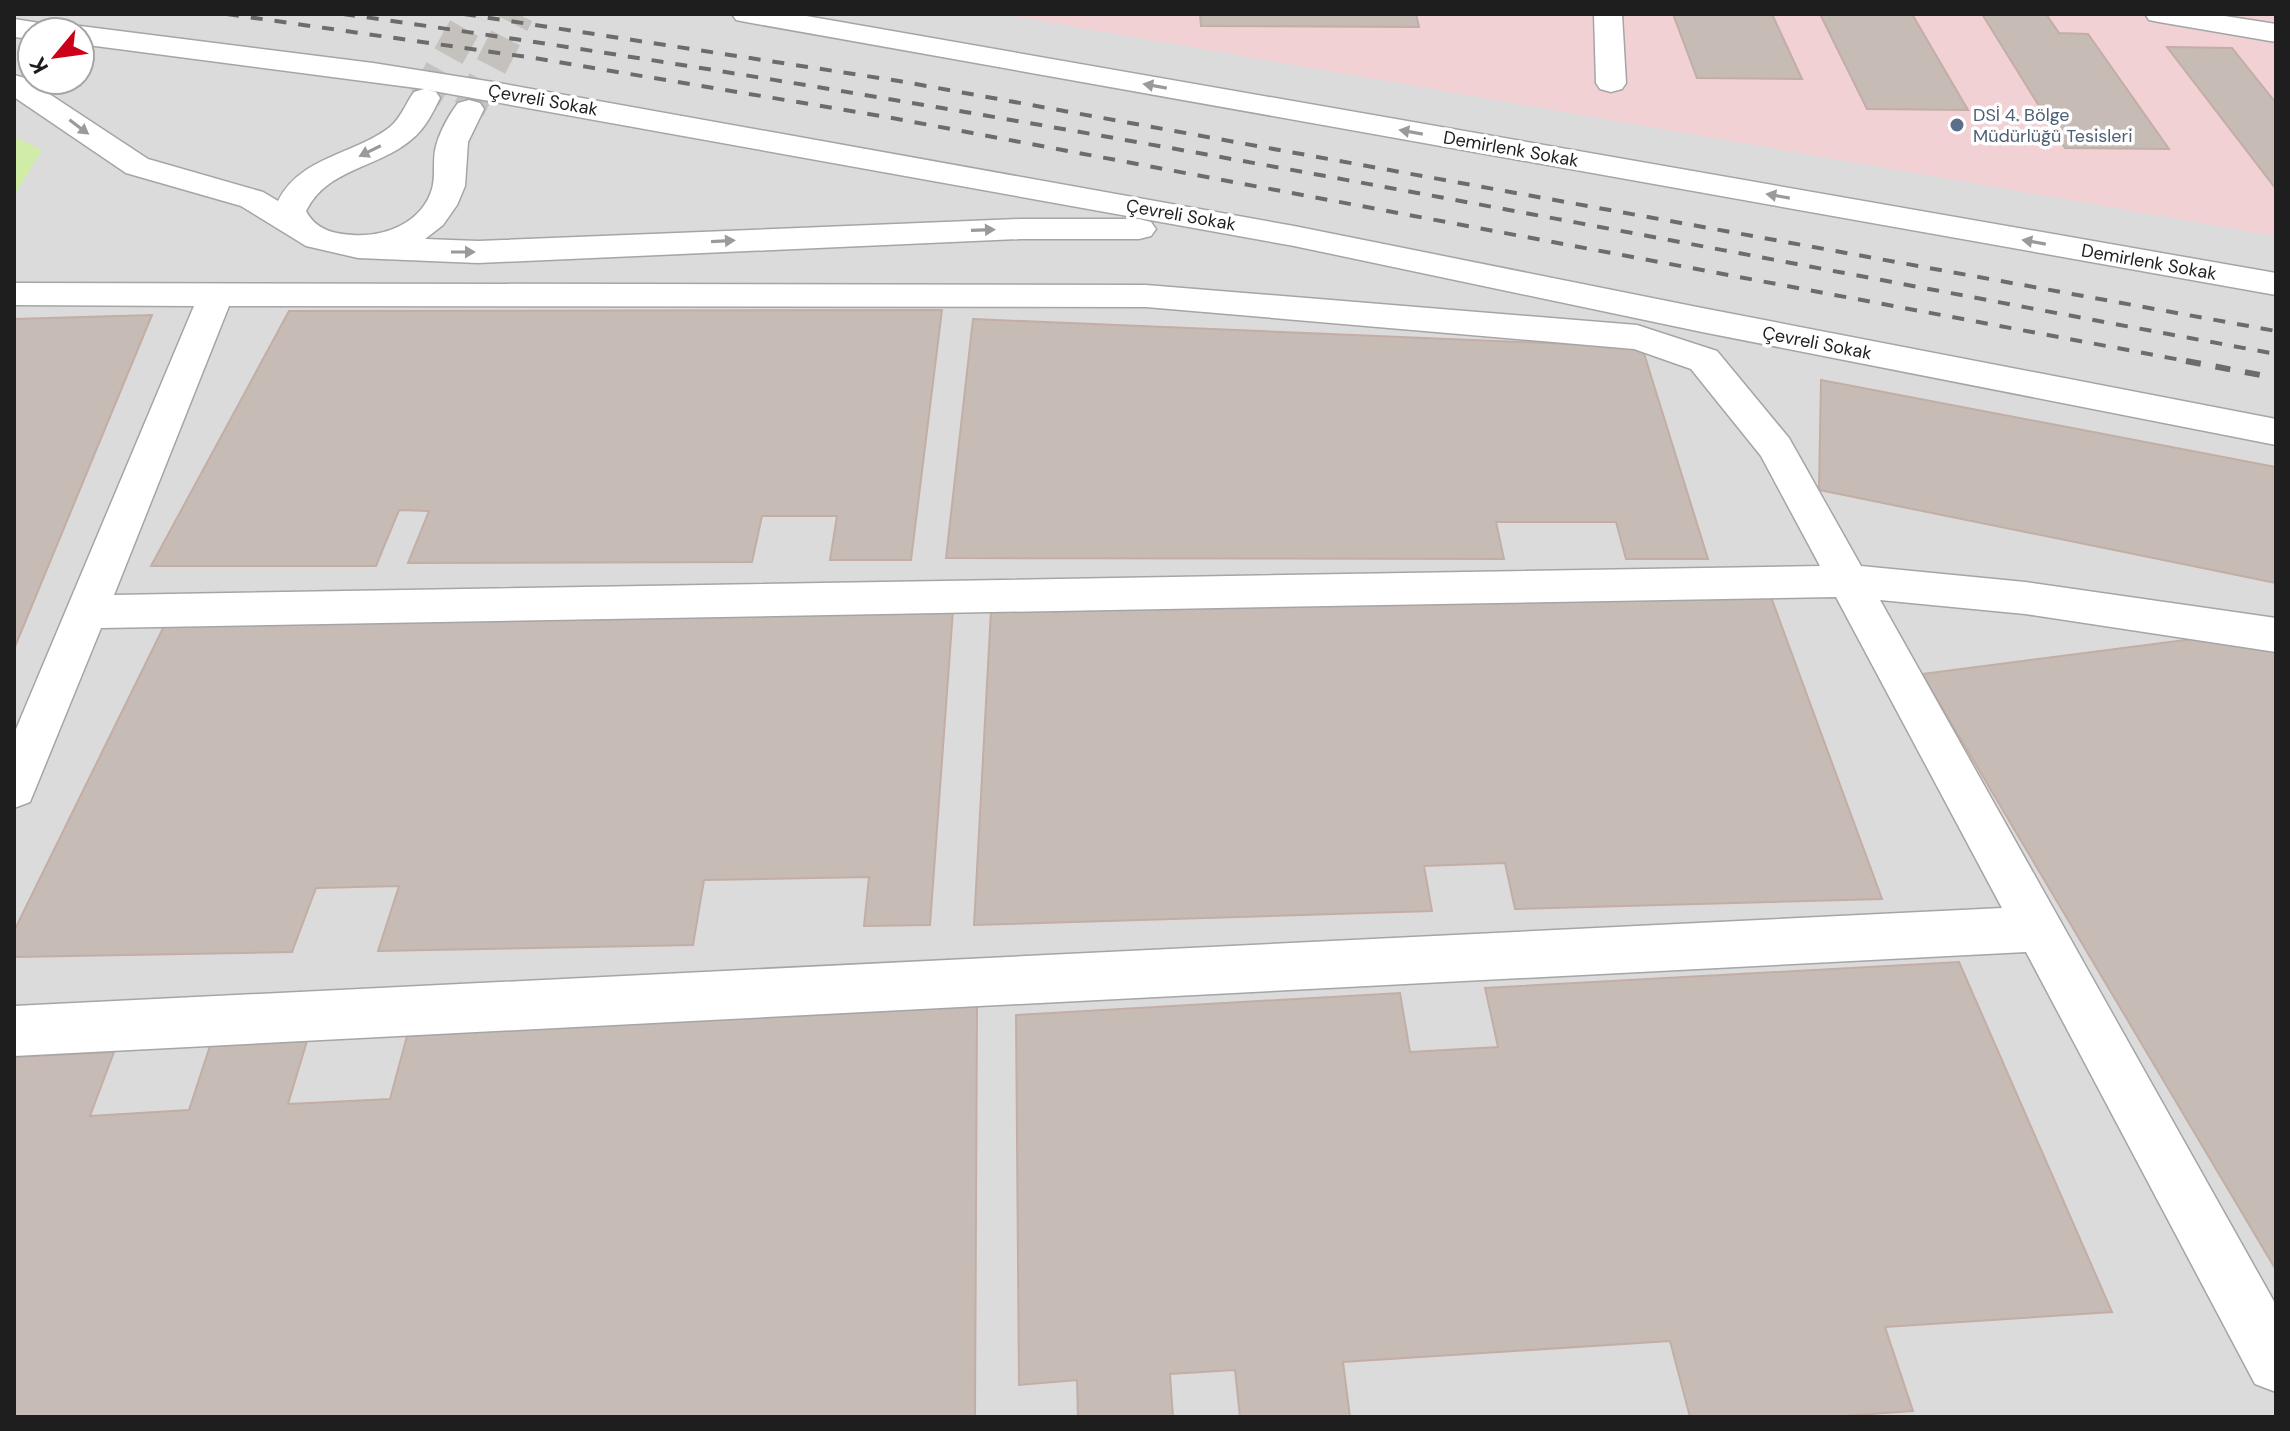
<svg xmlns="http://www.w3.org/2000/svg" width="2290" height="1431" font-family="'DM Sans',sans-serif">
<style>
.residential{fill:#dcdbdb;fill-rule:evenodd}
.commercial{fill:#f1d1d4}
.grass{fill:#d1eca6}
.building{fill:#c7bbb6;stroke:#c2aea5;stroke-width:2}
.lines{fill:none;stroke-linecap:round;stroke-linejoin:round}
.minor-tunnel{stroke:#c5c1bc;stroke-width:32;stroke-dasharray:32 16;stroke-linecap:butt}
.minor-casing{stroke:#a5a5a5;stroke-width:3}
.minor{fill:#fff;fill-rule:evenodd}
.rail-far1{stroke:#6c6c6c;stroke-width:4;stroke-dasharray:12 12;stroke-linecap:butt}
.rail{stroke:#6c6c6c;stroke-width:6;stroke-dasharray:15 15;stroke-linecap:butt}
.oneway{fill:#9a9a9a}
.service-dot{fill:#5c6f8a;stroke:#fff;stroke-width:3}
.labels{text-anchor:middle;stroke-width:7;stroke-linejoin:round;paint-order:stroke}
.far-street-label{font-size:18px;fill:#1e1e1e;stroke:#fff}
.far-service-label{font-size:18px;fill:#4e5e75;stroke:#fff;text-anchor:start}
</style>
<rect width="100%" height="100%" fill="#efeae3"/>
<path class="residential" d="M14 14H2276V1417H14ZM32 32H80V80H32Z"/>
<path class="commercial" d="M1002 14H2276V236Z"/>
<path class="grass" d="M14 137 42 150 14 196Z"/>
<path class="building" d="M1200 14H1416L1419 27 1201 26Z
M1673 14H1772L1802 79 1697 78Z
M1820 14H1912L1968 110 1867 109Z
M1982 14H2046L2059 33 2088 34 2169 149 2065 148Z
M2167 47 2232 48 2276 103V189Z
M942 310 911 560H830L837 516H762L752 562 408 563 429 511 399 510 376 566H151L289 311Z
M152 315 14 649V319Z
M973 319 1642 347 1708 559H1626L1616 522H1496L1504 559 946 558Z
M1821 380 2276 467V583L1819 490Z
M1771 597 1882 899 1515 909 1505 863 1424 866 1432 911 974 925 991 610Z
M953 610 930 925 864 926 869 877 704 880 693 945 378 951 399 886 316 888 292 952 14 957V931L166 622Z
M2262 630 2276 648V1270L1922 674Z
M1959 962 2112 1312 1885 1327 1913 1411 1828 1417H1690L1670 1341 1343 1362 1350 1417H1240L1235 1370 1170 1374 1173 1417H1078L1077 1380 1019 1385 1016 1015 1400 993 1410 1052 1498 1047 1485 988Z
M977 1003 975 1417H14V1057L114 1052 90 1116 189 1110 210 1046 307 1041 288 1104 390 1099 407 1036Z"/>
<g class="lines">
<path class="minor-tunnel" d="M425 98 472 14
M469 109 518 14"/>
<defs>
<path id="minor" d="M732 14H795L2276 273V295L746 22 736 20Z
M1594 14H1622L1626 83 1622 89 1611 92 1600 89 1596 83Z
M2145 14H2212L2276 24V42L2159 22 2149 20Z
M14 19 59 26 63 32H32V39L14 37Z
M80 26 373 63 493 82 1294 226 1702 308 2276 419V445L1702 332 1294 246 428 90 436 92 440 98C433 112 425 129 412 139 379 168 327 168 306 211 316 230 334 234 353 235 385 237 422 223 432 189 436 175 432 160 436 146 440 131 449 115 458 103L469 100 480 103 484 109 468 142 465 186 457 205 443 225 425 239 478 241 1020 219H1139L1151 222 1156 229 1151 236 1139 239H1020L478 263 358 258 306 246 241 206 126 173 14 97V75L25 78 148 159 263 192 278 201C301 156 354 155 390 127 401 118 406 103 414 92L424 89 80 44V32H68Z
M14 283 1146 285 1637 325 1717 351 1789 438 1861 566 2025 582 2276 618V652L2025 614 1880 600 2276 1305V1392L2255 1384 2026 952 14 1056V1006L2002 908 1836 597 101 628 30 802 14 808V734L194 306 14 305ZM229 306 1146 307 1634 349 1691 369 1761 456 1820 566 114 595Z"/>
</defs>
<use href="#minor" class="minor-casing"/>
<use href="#minor" class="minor"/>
<path class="rail-far1" d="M227 14 534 58 887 117 2197 363
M343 14C991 105 1633 235 2276 354
M464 14 899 81 2276 331"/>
<path class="rail" d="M2186 361 2276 378"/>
</g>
<defs><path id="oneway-solid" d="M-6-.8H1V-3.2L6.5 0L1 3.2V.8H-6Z" transform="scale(2)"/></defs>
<g class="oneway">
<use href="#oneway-solid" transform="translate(1155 86) rotate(-170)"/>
<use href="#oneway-solid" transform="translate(79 127) rotate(37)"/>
<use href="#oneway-solid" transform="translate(1411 132) rotate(-170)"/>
<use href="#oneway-solid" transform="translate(370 151) rotate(154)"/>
<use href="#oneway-solid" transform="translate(1778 196) rotate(-170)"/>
<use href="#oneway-solid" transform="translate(983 230) rotate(-2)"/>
<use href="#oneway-solid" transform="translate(723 241) rotate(-3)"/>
<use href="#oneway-solid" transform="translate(2034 242) rotate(-170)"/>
<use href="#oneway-solid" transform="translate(463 252)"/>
</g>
<circle class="service-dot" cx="1957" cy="125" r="8"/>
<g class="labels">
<g class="far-street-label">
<text transform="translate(543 100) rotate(10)" y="6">Çevreli Sokak</text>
<text transform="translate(1511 149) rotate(10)" y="6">Demirlenk Sokak</text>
<text transform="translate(1181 215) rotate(10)" y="6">Çevreli Sokak</text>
<text transform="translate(2149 262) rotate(10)" y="6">Demirlenk Sokak</text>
<text transform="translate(1817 343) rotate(11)" y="6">Çevreli Sokak</text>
</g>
<g class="far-service-label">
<text x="1973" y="121">DSİ 4. Bölge<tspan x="1973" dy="21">Müdürlüğü Tesisleri</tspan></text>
</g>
</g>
<rect width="2290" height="1431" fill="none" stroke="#1e1e1e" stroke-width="32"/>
<g transform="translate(56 56) rotate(241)"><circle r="38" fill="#ffffff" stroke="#a5a5a5" stroke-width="2"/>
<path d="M0-6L14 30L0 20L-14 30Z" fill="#cc0019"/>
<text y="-12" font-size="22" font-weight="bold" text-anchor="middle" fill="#1e1e1e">K</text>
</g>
</svg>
